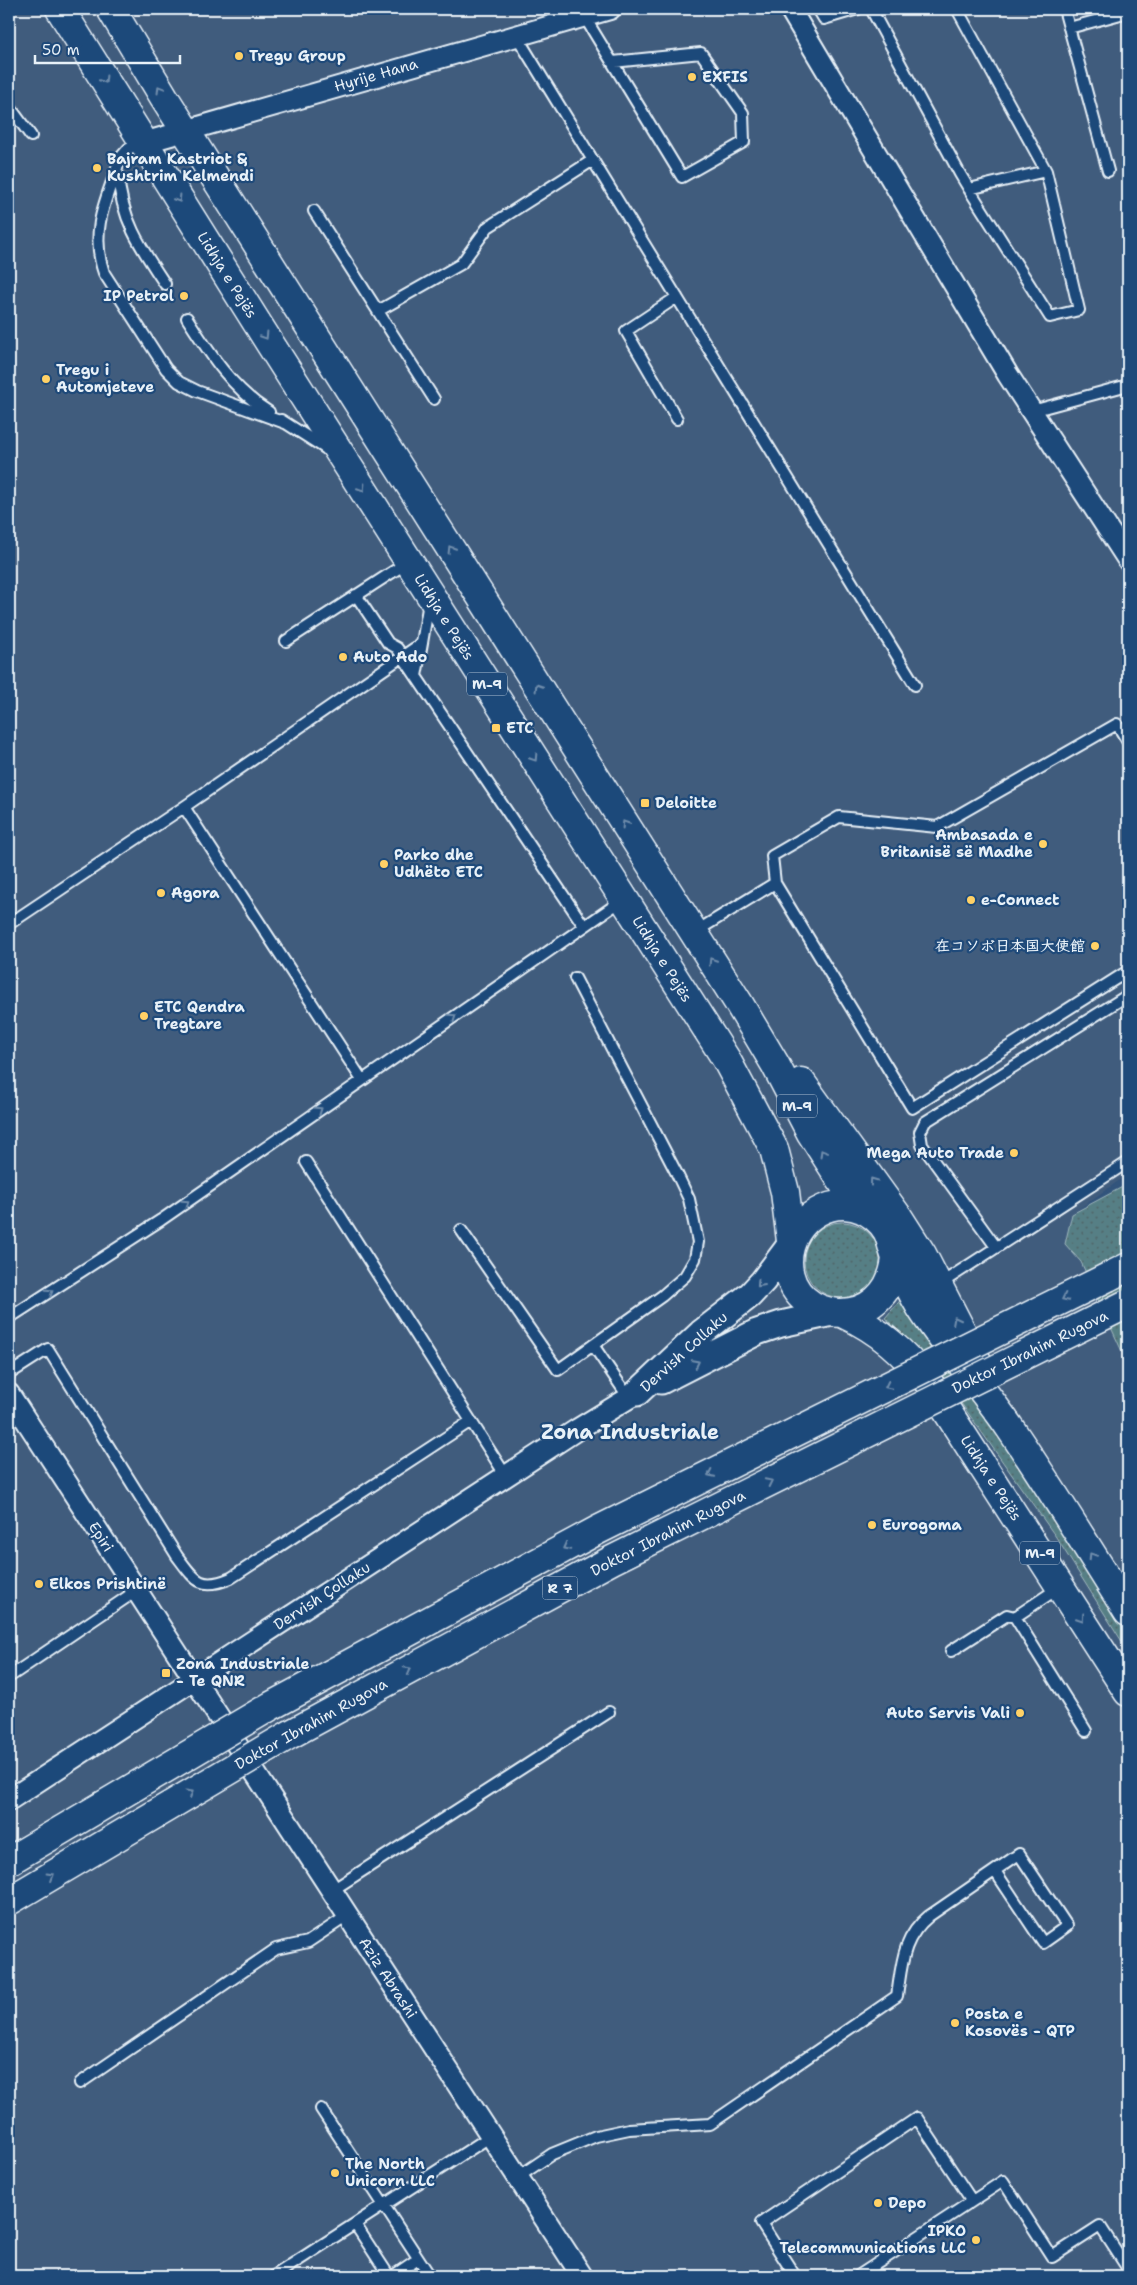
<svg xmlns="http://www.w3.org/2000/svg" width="1137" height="2285" font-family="'Shantell Sans','LXGW WenKai TC','Klee One',sans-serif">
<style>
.built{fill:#405b7d}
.grass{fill:url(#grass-dots);stroke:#a0b8be}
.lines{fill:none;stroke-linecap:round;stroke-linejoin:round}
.service-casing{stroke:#e8f1f8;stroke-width:14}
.minor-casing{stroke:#e8f1f8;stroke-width:24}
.tertiary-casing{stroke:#e8f1f8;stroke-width:29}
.trunk-casing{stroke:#e8f1f8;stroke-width:31}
.motorway-casing{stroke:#e8f1f8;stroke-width:31}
.service{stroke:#1f4a7a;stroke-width:10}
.minor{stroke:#1f4a7a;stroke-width:20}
.tertiary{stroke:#1f4a7a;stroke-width:25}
.trunk{stroke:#1f4a7a;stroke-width:28}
.motorway{stroke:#1f4a7a;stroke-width:28}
.motorway-bridge-casing{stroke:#e8f1f8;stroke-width:31;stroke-linecap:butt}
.motorway-bridge{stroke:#1f4a7a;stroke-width:28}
.oneway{stroke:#6f8dac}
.poi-dot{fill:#ffd166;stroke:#1f4a7a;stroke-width:2}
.labels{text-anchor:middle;stroke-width:4.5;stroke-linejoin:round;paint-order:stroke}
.shield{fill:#1f4a7a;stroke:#acbfd2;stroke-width:1}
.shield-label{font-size:14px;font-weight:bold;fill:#e8f1f8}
.poi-label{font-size:15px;font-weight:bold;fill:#e8f1f8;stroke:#1f4a7a;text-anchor:start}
.street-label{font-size:15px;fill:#e8f1f8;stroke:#1f4a7a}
.district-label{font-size:20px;font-weight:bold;fill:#e8f1f8;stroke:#1f4a7a}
</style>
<defs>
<pattern id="grass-dots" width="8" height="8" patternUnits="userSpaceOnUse" patternTransform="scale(1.25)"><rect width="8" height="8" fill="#577f85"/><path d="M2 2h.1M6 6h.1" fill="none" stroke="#4f666a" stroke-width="1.8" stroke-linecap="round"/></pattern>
</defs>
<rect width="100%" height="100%" fill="#32547c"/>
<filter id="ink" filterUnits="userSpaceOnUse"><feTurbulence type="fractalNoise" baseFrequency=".02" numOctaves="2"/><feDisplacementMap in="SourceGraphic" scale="10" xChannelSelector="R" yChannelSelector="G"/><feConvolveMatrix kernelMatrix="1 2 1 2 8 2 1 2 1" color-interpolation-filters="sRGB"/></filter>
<g filter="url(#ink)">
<path class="built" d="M9 9H1128V1174L1076 1211 1128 1185V2276H9Z"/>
<path class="grass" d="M1128 1184V1360L1125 1358 1081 1262 1065 1244 1072 1214Z
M804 1260a38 38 0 1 1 76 0a38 38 0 1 1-76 0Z
M904 1296C978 1408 1055 1518 1128 1631V1651L1056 1537 934 1365 885 1318Z"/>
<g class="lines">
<defs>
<path id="service" d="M818 9 824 19 858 9
M871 9 960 174 969 189 1050 317 1079 310 1046 171 969 189
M957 9 1046 171
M1064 9 1108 171
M584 16 682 177 744 142 743 113 701 53 613 62
M1069 28 1128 12
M516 35 915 685
M9 106 31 136
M142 143 128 149 121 157C107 197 89 230 104 273L166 369 179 382 197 391 285 423
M118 174C121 219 141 248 165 284
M314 211 434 399
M677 297 626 331 677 419
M378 311 461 264 488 227 593 160
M187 318C210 354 232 389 269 412
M1032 411 1128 385
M281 420 328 450
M356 595 388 643 397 648 584 926
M286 641 408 562
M416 676 422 643
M1128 742 1117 724 937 827 839 817 772 856 775 883 912 1108 1128 971
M184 807 362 1080
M9 924 184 807 422 643 429 602
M695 932 775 883
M306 1162 506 1476
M461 1230 558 1370 662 1296 685 1276 695 1259 698 1242 689 1199 677 1174 575 978
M996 1247 922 1145 920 1132 925 1122 1128 995
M940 1284 1128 1162
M9 1318 161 1220 624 899
M593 1345 629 1398
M9 1374 48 1349 177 1556C195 1580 200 1591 231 1578L471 1421
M1015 1617 1060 1587
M951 1651 1007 1615 1015 1617 1086 1731
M9 1677 136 1591
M331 1891 609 1712
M80 2083 276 1949 308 1942 347 1916
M321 2109 430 2276
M518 2177 552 2154 596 2136 629 2129 710 2124 897 1996C902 1964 902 1938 929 1916L1019 1854 1067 1926 1043 1943 995 1871
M355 2224 389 2276
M274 2276 491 2136
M393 2276 418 2259
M795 2276 761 2223 917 2118 972 2201
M858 2276 1003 2181 1052 2257 1100 2226 1128 2269"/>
<path id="minor" d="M790 9 1008 375 1128 560
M143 143 610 9
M9 1394 582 2276
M9 1800 578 1429 637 1393"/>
<path id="tertiary" d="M661 1381 757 1332 781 1324 832 1313
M637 1393 701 1333 750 1295 763 1281 790 1245"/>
<path id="trunk" d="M60 9 269 342 726 1059 774 1149 785 1192 791 1241
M111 9 164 97 738 1002 775 1064 811 1133 859 1208
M801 1082 899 1218 922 1254 980 1367
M896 1258C888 1335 789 1326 788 1262 788 1218 839 1187 875 1217 893 1232 889 1242 897 1260 904 1277 912 1293 921 1308 948 1350 982 1387 1010 1428 1051 1488 1089 1550 1128 1612
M844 1314C881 1331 903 1352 929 1383L1128 1692"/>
<path id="motorway" d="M1108 1277 1128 1267"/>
</defs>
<use href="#service" class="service-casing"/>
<use href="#minor" class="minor-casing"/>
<use href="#tertiary" class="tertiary-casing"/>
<use href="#trunk" class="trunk-casing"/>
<use href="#motorway" class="motorway-casing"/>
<use href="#service" class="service"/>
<use href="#minor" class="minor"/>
<use href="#tertiary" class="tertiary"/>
<use href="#trunk" class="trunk"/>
<use href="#motorway" class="motorway"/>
<defs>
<path id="motorway-bridge" d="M9 1861 271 1706 598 1530 1108 1277
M9 1901 289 1735 612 1560 1127 1304"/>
</defs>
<use href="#motorway-bridge" class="motorway-bridge-casing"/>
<use href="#motorway-bridge" class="motorway-bridge"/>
</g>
<defs><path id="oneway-chevron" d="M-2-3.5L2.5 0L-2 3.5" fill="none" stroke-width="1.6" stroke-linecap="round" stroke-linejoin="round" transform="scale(1.25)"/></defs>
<g class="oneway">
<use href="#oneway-chevron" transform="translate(104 80) rotate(58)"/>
<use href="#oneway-chevron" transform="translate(160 89) rotate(-121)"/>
<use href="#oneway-chevron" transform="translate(178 199) rotate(58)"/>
<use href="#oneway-chevron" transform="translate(265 336) rotate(58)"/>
<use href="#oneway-chevron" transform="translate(362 488) rotate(57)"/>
<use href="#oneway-chevron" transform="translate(451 549) rotate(-122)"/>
<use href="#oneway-chevron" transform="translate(538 687) rotate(-122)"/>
<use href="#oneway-chevron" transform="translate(534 758) rotate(57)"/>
<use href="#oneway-chevron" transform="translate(625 824) rotate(-122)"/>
<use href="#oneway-chevron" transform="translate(712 961) rotate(-122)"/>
<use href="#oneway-chevron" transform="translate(453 1017) rotate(-35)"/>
<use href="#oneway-chevron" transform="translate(319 1110) rotate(-35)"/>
<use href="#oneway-chevron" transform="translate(823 1153) rotate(-121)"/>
<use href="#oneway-chevron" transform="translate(873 1181) rotate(-126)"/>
<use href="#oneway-chevron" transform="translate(186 1203) rotate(-35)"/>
<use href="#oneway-chevron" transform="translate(760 1284) rotate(132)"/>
<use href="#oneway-chevron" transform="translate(50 1292) rotate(-33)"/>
<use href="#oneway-chevron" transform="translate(1065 1298) rotate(154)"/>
<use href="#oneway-chevron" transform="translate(956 1320) rotate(-117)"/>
<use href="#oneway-chevron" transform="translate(696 1363) rotate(-27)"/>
<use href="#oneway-chevron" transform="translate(888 1386) rotate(154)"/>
<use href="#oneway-chevron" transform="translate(711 1474) rotate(154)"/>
<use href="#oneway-chevron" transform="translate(769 1482) rotate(-26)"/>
<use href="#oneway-chevron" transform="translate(566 1547) rotate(152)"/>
<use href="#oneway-chevron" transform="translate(1092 1556) rotate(-123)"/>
<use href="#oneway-chevron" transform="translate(1081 1618) rotate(57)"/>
<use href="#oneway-chevron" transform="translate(408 1670) rotate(-28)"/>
<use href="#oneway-chevron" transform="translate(190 1793) rotate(-30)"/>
<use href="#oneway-chevron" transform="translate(51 1876) rotate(-31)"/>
</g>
</g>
<g class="poi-dot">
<circle cx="239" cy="56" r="5"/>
<circle cx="692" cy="77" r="5"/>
<circle cx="97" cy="168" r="5"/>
<circle cx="184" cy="296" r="5"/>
<circle cx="46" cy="379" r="5"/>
<circle cx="343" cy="657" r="5"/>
<rect x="491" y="723" width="10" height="10" rx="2.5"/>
<rect x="640" y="798" width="10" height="10" rx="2.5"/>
<circle cx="1043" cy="844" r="5"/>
<circle cx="384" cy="864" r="5"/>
<circle cx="161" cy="893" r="5"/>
<circle cx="971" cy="900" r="5"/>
<circle cx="1095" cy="946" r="5"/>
<circle cx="144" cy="1016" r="5"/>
<circle cx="1014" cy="1153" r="5"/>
<circle cx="872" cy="1525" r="5"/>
<circle cx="39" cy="1584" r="5"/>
<rect x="161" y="1668" width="10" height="10" rx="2.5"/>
<circle cx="1020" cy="1713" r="5"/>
<circle cx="955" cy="2023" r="5"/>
<circle cx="335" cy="2173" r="5"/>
<circle cx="878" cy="2203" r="5"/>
<circle cx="976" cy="2240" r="5"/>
</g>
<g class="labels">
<g class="shield">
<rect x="467" y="672.5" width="40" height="23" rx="4"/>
<rect x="777" y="1094.5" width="40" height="23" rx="4"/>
<rect x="1020" y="1541.5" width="40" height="23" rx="4"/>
<rect x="542.5" y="1576.5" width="35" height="23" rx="4"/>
</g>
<g class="shield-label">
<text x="487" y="689">M-9</text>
<text x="797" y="1111">M-9</text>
<text x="1040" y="1558">M-9</text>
<text x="560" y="1593">R 7</text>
</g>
<g class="poi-label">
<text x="249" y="61">Tregu Group</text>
<text x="702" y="82">EXFIS</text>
<text x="107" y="164">Bajram Kastriot &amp;<tspan x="107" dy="17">Kushtrim Kelmendi</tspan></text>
<text x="174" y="301" text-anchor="end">IP Petrol</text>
<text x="56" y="375">Tregu i<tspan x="56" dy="17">Automjeteve</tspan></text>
<text x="353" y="662">Auto Ado</text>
<text x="506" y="733">ETC</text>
<text x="655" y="808">Deloitte</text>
<text x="1033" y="840" text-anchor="end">Ambasada e<tspan x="1033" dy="17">Britanisë së Madhe</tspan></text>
<text x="394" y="860">Parko dhe<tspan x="394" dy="17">Udhëto ETC</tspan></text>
<text x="171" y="898">Agora</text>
<text x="981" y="905">e-Connect</text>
<text x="1085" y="951" text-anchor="end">在コソボ日本国大使館</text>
<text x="154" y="1012">ETC Qendra<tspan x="154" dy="17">Tregtare</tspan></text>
<text x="1004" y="1158" text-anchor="end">Mega Auto Trade</text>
<text x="882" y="1530">Eurogoma</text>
<text x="49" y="1589">Elkos Prishtinë</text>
<text x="176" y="1669">Zona Industriale<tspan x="176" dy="17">- Te QNR</tspan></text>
<text x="1010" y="1718" text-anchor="end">Auto Servis Vali</text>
<text x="965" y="2019">Posta e<tspan x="965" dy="17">Kosovës - QTP</tspan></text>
<text x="345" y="2169">The North<tspan x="345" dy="17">Unicorn LLC</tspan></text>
<text x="888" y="2208">Depo</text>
<text x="966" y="2236" text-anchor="end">IPKO<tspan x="966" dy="17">Telecommunications LLC</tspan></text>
</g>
<g class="street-label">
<text transform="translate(376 75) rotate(-16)" y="5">Hyrije Hana</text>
<text transform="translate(227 275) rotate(58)" y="5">Lidhja e Pejës</text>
<text transform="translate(444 617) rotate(58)" y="5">Lidhja e Pejës</text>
<text transform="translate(662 959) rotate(58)" y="5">Lidhja e Pejës</text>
<text transform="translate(684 1352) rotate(-42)" y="5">Dervish Collaku</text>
<text transform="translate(1030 1352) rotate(-26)" y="5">Doktor Ibrahim Rugova</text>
<text transform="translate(991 1478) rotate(57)" y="5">Lidhja e Pejës</text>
<text transform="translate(668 1533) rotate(-27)" y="5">Doktor Ibrahim Rugova</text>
<text transform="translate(101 1537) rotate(57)" y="5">Epiri</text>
<text transform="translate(322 1596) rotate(-33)" y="5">Dervish Çollaku</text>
<text transform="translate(311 1724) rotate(-29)" y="5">Doktor Ibrahim Rugova</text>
<text transform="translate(388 1978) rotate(57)" y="5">Aziz Abrashi</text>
</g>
<g class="district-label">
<text x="630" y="1439">Zona Industriale</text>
</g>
</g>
<rect width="1137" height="2285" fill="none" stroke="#1f4a7a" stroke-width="30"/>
<rect x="15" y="15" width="1107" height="2255" fill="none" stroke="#e8f1f8" stroke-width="2" filter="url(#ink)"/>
<path d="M35 55v8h145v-8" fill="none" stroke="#e8f1f8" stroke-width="2.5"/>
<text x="42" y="55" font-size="15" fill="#e8f1f8" stroke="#1f4a7a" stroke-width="4" paint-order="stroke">50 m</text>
</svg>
